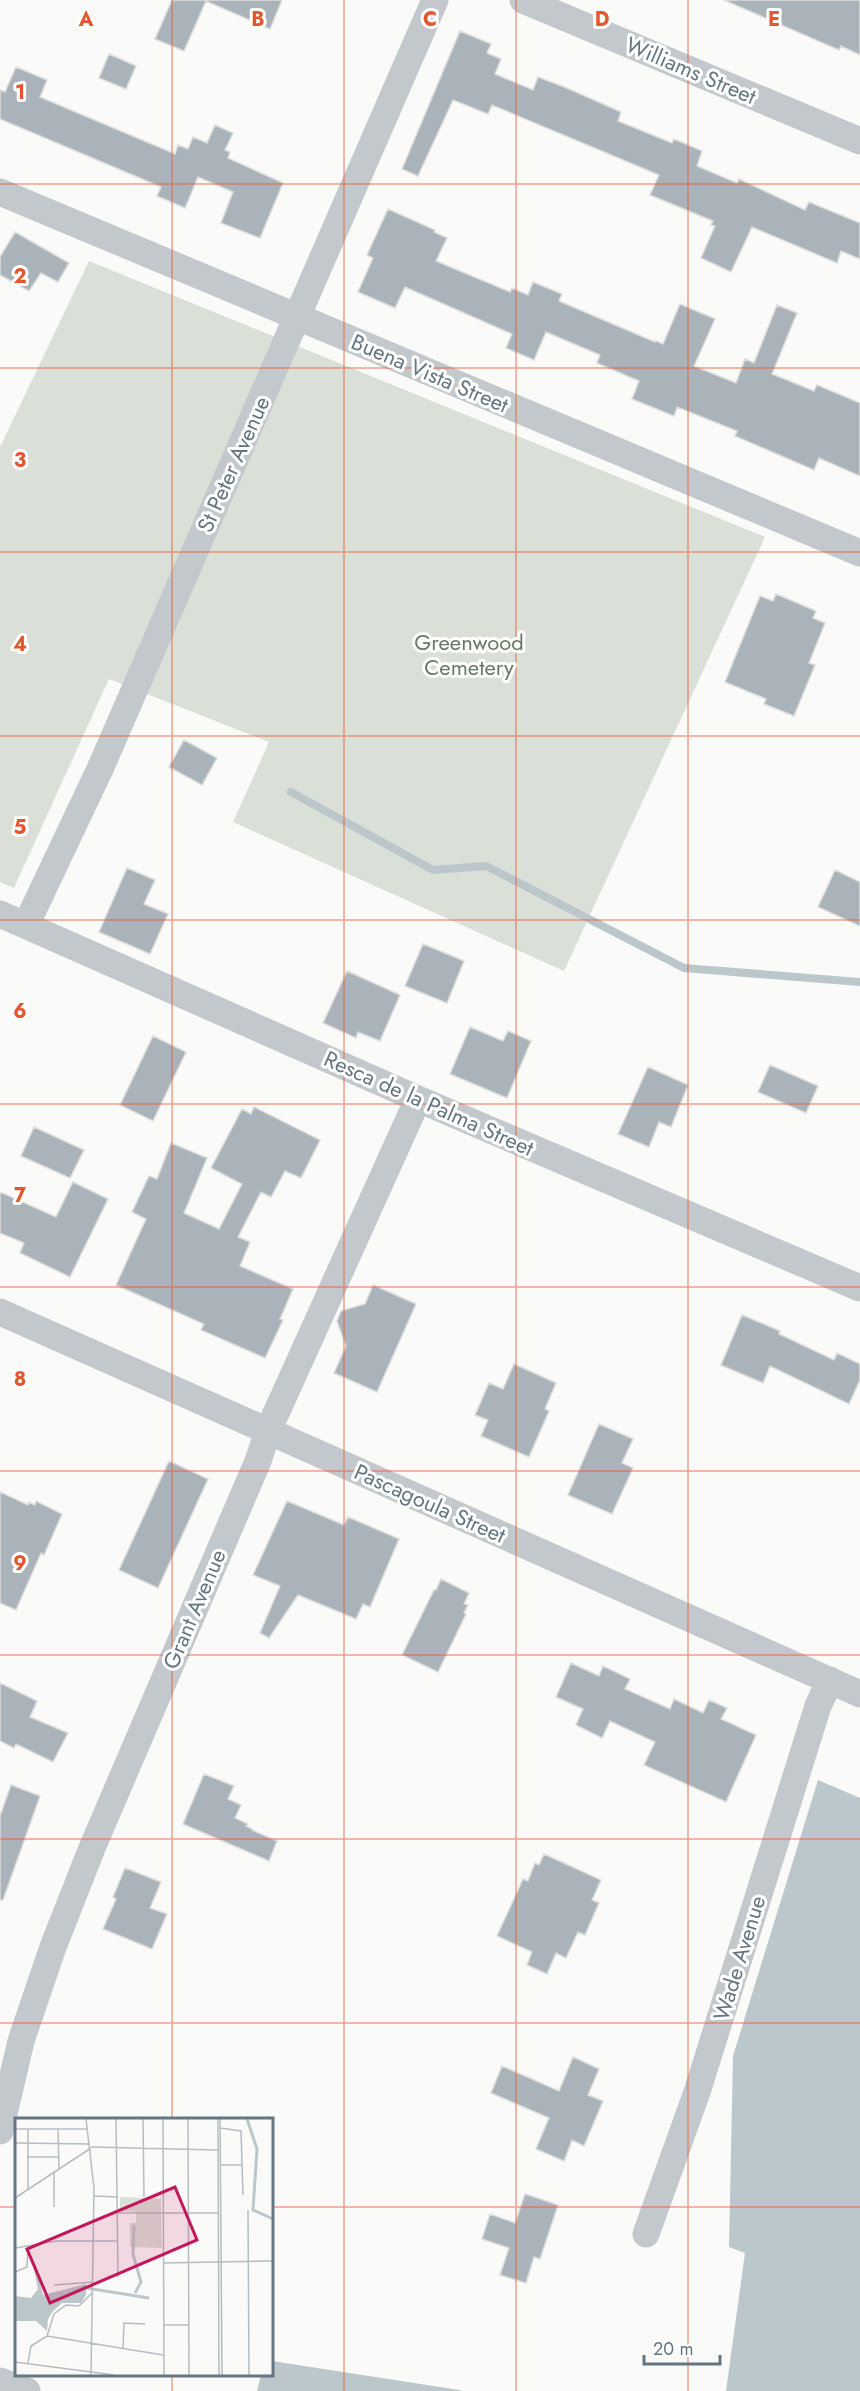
<svg xmlns="http://www.w3.org/2000/svg" width="860" height="2391" font-family="Jost,sans-serif">
<style>
.green{fill:#dadfd7}
.water{fill:#bbc7cb}
.lines{fill:none;stroke-linecap:round;stroke-linejoin:round}
.stream{stroke:#bbc7cb;stroke-width:8}
.building{fill:#aab3b9;stroke:#dcdcda;stroke-width:1.5}
.minor{stroke:#c3c8cc;stroke-width:27}
.grid{fill:none;stroke:#e4572e;stroke-width:1.5;stroke-opacity:0.55}
.labels{text-anchor:middle;stroke-width:6;stroke-linejoin:round;paint-order:stroke}
.street-label{font-size:22px;fill:#657683;stroke:#fff}
.park-label{font-size:22px;fill:#687a64;stroke:#fff}
.inset-river{fill:none;stroke:#bbc7cb;stroke-width:3}
.inset-road{fill:none;stroke:#b5bdc2;stroke-width:1.5}
.view{fill:#c2185b;fill-opacity:0.15;stroke:#c2185b;stroke-width:3}
.inset-edge{fill:none;stroke:#657683;stroke-width:3}
.grid-label{font-size:20px;text-anchor:middle;font-weight:bold;fill:#e4572e;stroke:#fff;stroke-width:6;stroke-linejoin:round;paint-order:stroke}
</style>
<rect width="100%" height="100%" fill="#fafaf8"/>
<path class="green" d="M89 261 765 537 564 971 233 822 269 742 109 679 14 888 0 882V447Z"/>
<path class="water" d="M818 1780 860 1798V2391H726L745 2253 729 2247 733 2056Z
M272 2361 459 2390 462 2391H257L261 2375 272 2374Z"/>
<g class="lines">
<path class="stream" d="M291 792 433 870 486 866 684 968 860 982"/>
</g>
<path class="building" d="M172 0H282L270 29 206 1 184 51 155 39Z
M724 0H860V55L841 46 839 50 825 44Z
M460 31 491 44 487 53 501 59 495 74 533 90 538 77 569 89 621 112 618 121 672 143 674 139 702 151 697 166 737 183 739 179 805 210 809 202 860 223V259L841 251 837 263 752 227 731 272 701 258 715 226 711 225 713 221 650 195 659 175 492 105 488 114 453 100 418 176 402 169Z
M109 54 136 66 126 89 99 78Z
M16 67 47 80 40 97 175 154 178 145 188 149 193 137 207 143 215 125 233 133 225 150 230 152 228 158 283 183 260 238 221 223 233 192 198 177 185 208 157 196 161 187 0 119V90L5 92Z
M388 209 435 230 434 232 447 238 436 261 510 292 512 288 528 295 533 282 562 294 559 301 655 342 656 341 663 344 680 304 715 319 694 366 736 383 745 359 754 363 777 305 797 313 772 374 814 391 817 385 860 403V476L819 458 814 470 735 436 737 431 677 407 674 416 632 399 639 381 597 363 600 355 546 332 534 360 506 348 512 334 405 287 395 308 358 292 373 258 367 255Z
M15 232 69 263 58 282 41 273 29 291 0 275V257Z
M776 594 816 611 813 618 825 623 809 663 815 665 794 716 764 704 766 699 725 682 760 596 773 601Z
M184 740 217 758 202 785 169 767Z
M127 868 155 880 144 904 168 914 150 954 99 932Z
M835 870 860 882V926L818 907Z
M423 944 464 961 447 1003 405 986Z
M347 971 400 995 380 1041 358 1032 356 1038 323 1023Z
M470 1027 503 1041 508 1031 531 1041 507 1098 450 1074Z
M153 1036 186 1052 153 1121 120 1105Z
M770 1065 818 1086 806 1113 758 1092Z
M648 1067 688 1085 671 1127 659 1122 649 1147 618 1134Z
M254 1107 320 1140 301 1178 285 1171 271 1197 261 1192 238 1237 250 1242 240 1266 293 1289 280 1319 283 1320 265 1358 201 1330 204 1324 116 1285 146 1219 132 1212 149 1176 157 1179 171 1143 207 1158 184 1213 219 1229 242 1184 211 1168 242 1109 251 1114Z
M34 1127 84 1150 70 1178 21 1156Z
M73 1182 108 1199 70 1277 20 1253 24 1243 0 1233V1192L56 1217Z
M373 1285 416 1304 377 1392 334 1373 346 1346 337 1321 341 1311 365 1304Z
M742 1315 780 1331 779 1334 834 1360 837 1353 860 1364V1380L849 1404 770 1366 763 1383 721 1365Z
M514 1364 556 1383 545 1409 549 1411 529 1457 481 1436 488 1420 475 1415 489 1383 503 1389Z
M599 1424 633 1439 622 1463 633 1468 612 1514 568 1495Z
M169 1461 208 1479 158 1588 119 1570Z
M0 1492 28 1505 29 1502 35 1505 36 1501 62 1514 44 1555 41 1553 16 1610 0 1603Z
M287 1501 344 1525 348 1517 399 1539 370 1607 363 1604 356 1619 298 1595 269 1638 260 1633 280 1586 253 1575Z
M441 1579 469 1593 464 1604 468 1605 464 1613 466 1614 438 1672 402 1655 434 1590H436Z
M571 1663 599 1676 603 1666 630 1679 625 1689 670 1709 674 1699 703 1713 709 1700 727 1708 721 1719 756 1735 726 1802 644 1765 655 1742 610 1721 602 1738 576 1725 583 1709 556 1697Z
M0 1683 37 1701 30 1717 68 1733 53 1762 16 1744 14 1748 0 1741Z
M204 1774 234 1786 228 1799 241 1805 235 1818 248 1824 246 1826 252 1829V1830L277 1841 269 1861 183 1824Z
M11 1785 40 1796 3 1900H0V1816Z
M544 1854 601 1880 592 1900 599 1903 585 1935 578 1932 566 1958 556 1953 547 1974 527 1965 532 1952 497 1936 523 1879 528 1881 535 1863 539 1865Z
M125 1868 161 1882 150 1908 167 1914 152 1949 103 1929 116 1899 113 1897Z
M573 2057 599 2069 588 2095 603 2101 584 2146 572 2140 564 2161 536 2149 549 2118 491 2093 502 2066 559 2091Z
M525 2194 558 2205 540 2259 534 2257 526 2283 500 2275 509 2248 482 2239 490 2214 515 2223Z"/>
<g class="lines">
<path class="minor" d="M523 0 860 141
M0 192 860 553
M0 914 418 1099 860 1288
M26 925 100 769 435 0
M0 1312 860 1694
M0 2131 21 2041 53 1947 92 1848 258 1461 268 1431 418 1099
M646 2234 697 2092 818 1706 830 1680
M0 2381 27 2391"/>
</g>
<path class="grid" d="M172 0V2120M344 0V2391M516 0V2391M688 0V2391M0 184H860M0 368H860M0 552H860M0 736H860M0 920H860M0 1104H860M0 1287H860M0 1471H860M0 1655H860M0 1839H860M0 2023H860M0 2207H16M272 2207H860M172 2374V2391"/>
<g class="labels">
<g class="street-label">
<text transform="translate(691 70) rotate(23)" y="8">Williams Street</text>
<text transform="translate(430 373) rotate(23)" y="8">Buena Vista Street</text>
<text transform="translate(233 464) rotate(-66)" y="8">St Peter Avenue</text>
<text transform="translate(429 1103) rotate(24)" y="8">Resca de la Palma Street</text>
<text transform="translate(430 1503) rotate(24)" y="8">Pascagoula Street</text>
<text transform="translate(194 1609) rotate(-67)" y="8">Grant Avenue</text>
<text transform="translate(739 1958) rotate(-73)" y="8">Wade Avenue</text>
</g>
<g class="park-label">
<text x="469" y="650">Greenwood<tspan x="469" dy="25">Cemetery</tspan></text>
</g>
</g>
<g transform="translate(15 2118)">
<rect width="258" height="258" fill="#fafaf8"/>
<path d="M105 79 146 81 147 130 115 129V105H121V94L105 93Z" fill="#dadfd7"/>
<path d="M18 147H21L28 177 71 166V177L66 185H47L38 193 33 201 32 213 21 203H0V178L16 180 23 171Z" fill="#bbc7cb"/>
<path class="inset-river" d="M232 1 242 31 238 92 258 101M119 107 118 136 126 164 120 175M71 170 134 180"/>
<path class="inset-road" d="M71 1 79 70 76 257M101 1 103 159M128 1 129 79M148 1 149 257M173 1 174 257M203 1 204 257M205 1 207 257M205 10 226 13 228 77M0 11H72M13 11V71M43 11 44 51M0 25 75 26M76 29 203 32M12 39H43M206 47H227M79 78 103 79M0 80 76 30M39 89V54M233 92 234 257M103 95H204M0 130 41 123H103M148 145 258 143M0 154 12 149 13 127M39 167 78 164M149 207H174M32 218 148 237M108 231 109 205 130 206M0 244 99 257M13 245 16 228 32 218 39 196 51 187 64 188 78 174"/>
<path class="view" d="M160 69 182 122 35 185 12 131Z"/>
<rect width="258" height="258" class="inset-edge"/>
</g>
<g class="grid-label">
<text x="86" y="26">A</text>
<text x="258" y="26">B</text>
<text x="430" y="26">C</text>
<text x="602" y="26">D</text>
<text x="774" y="26">E</text>
<text x="20" y="99">1</text>
<text x="20" y="283">2</text>
<text x="20" y="467">3</text>
<text x="20" y="651">4</text>
<text x="20" y="834">5</text>
<text x="20" y="1018">6</text>
<text x="20" y="1202">7</text>
<text x="20" y="1386">8</text>
<text x="20" y="1570">9</text>
</g>
<path d="M644 2355v9h76v-9" fill="none" stroke="#657683" stroke-width="3"/>
<text x="653" y="2355" font-size="18" fill="#657683" stroke="#ffffff" stroke-width="4.5" paint-order="stroke">20 m</text>
</svg>
